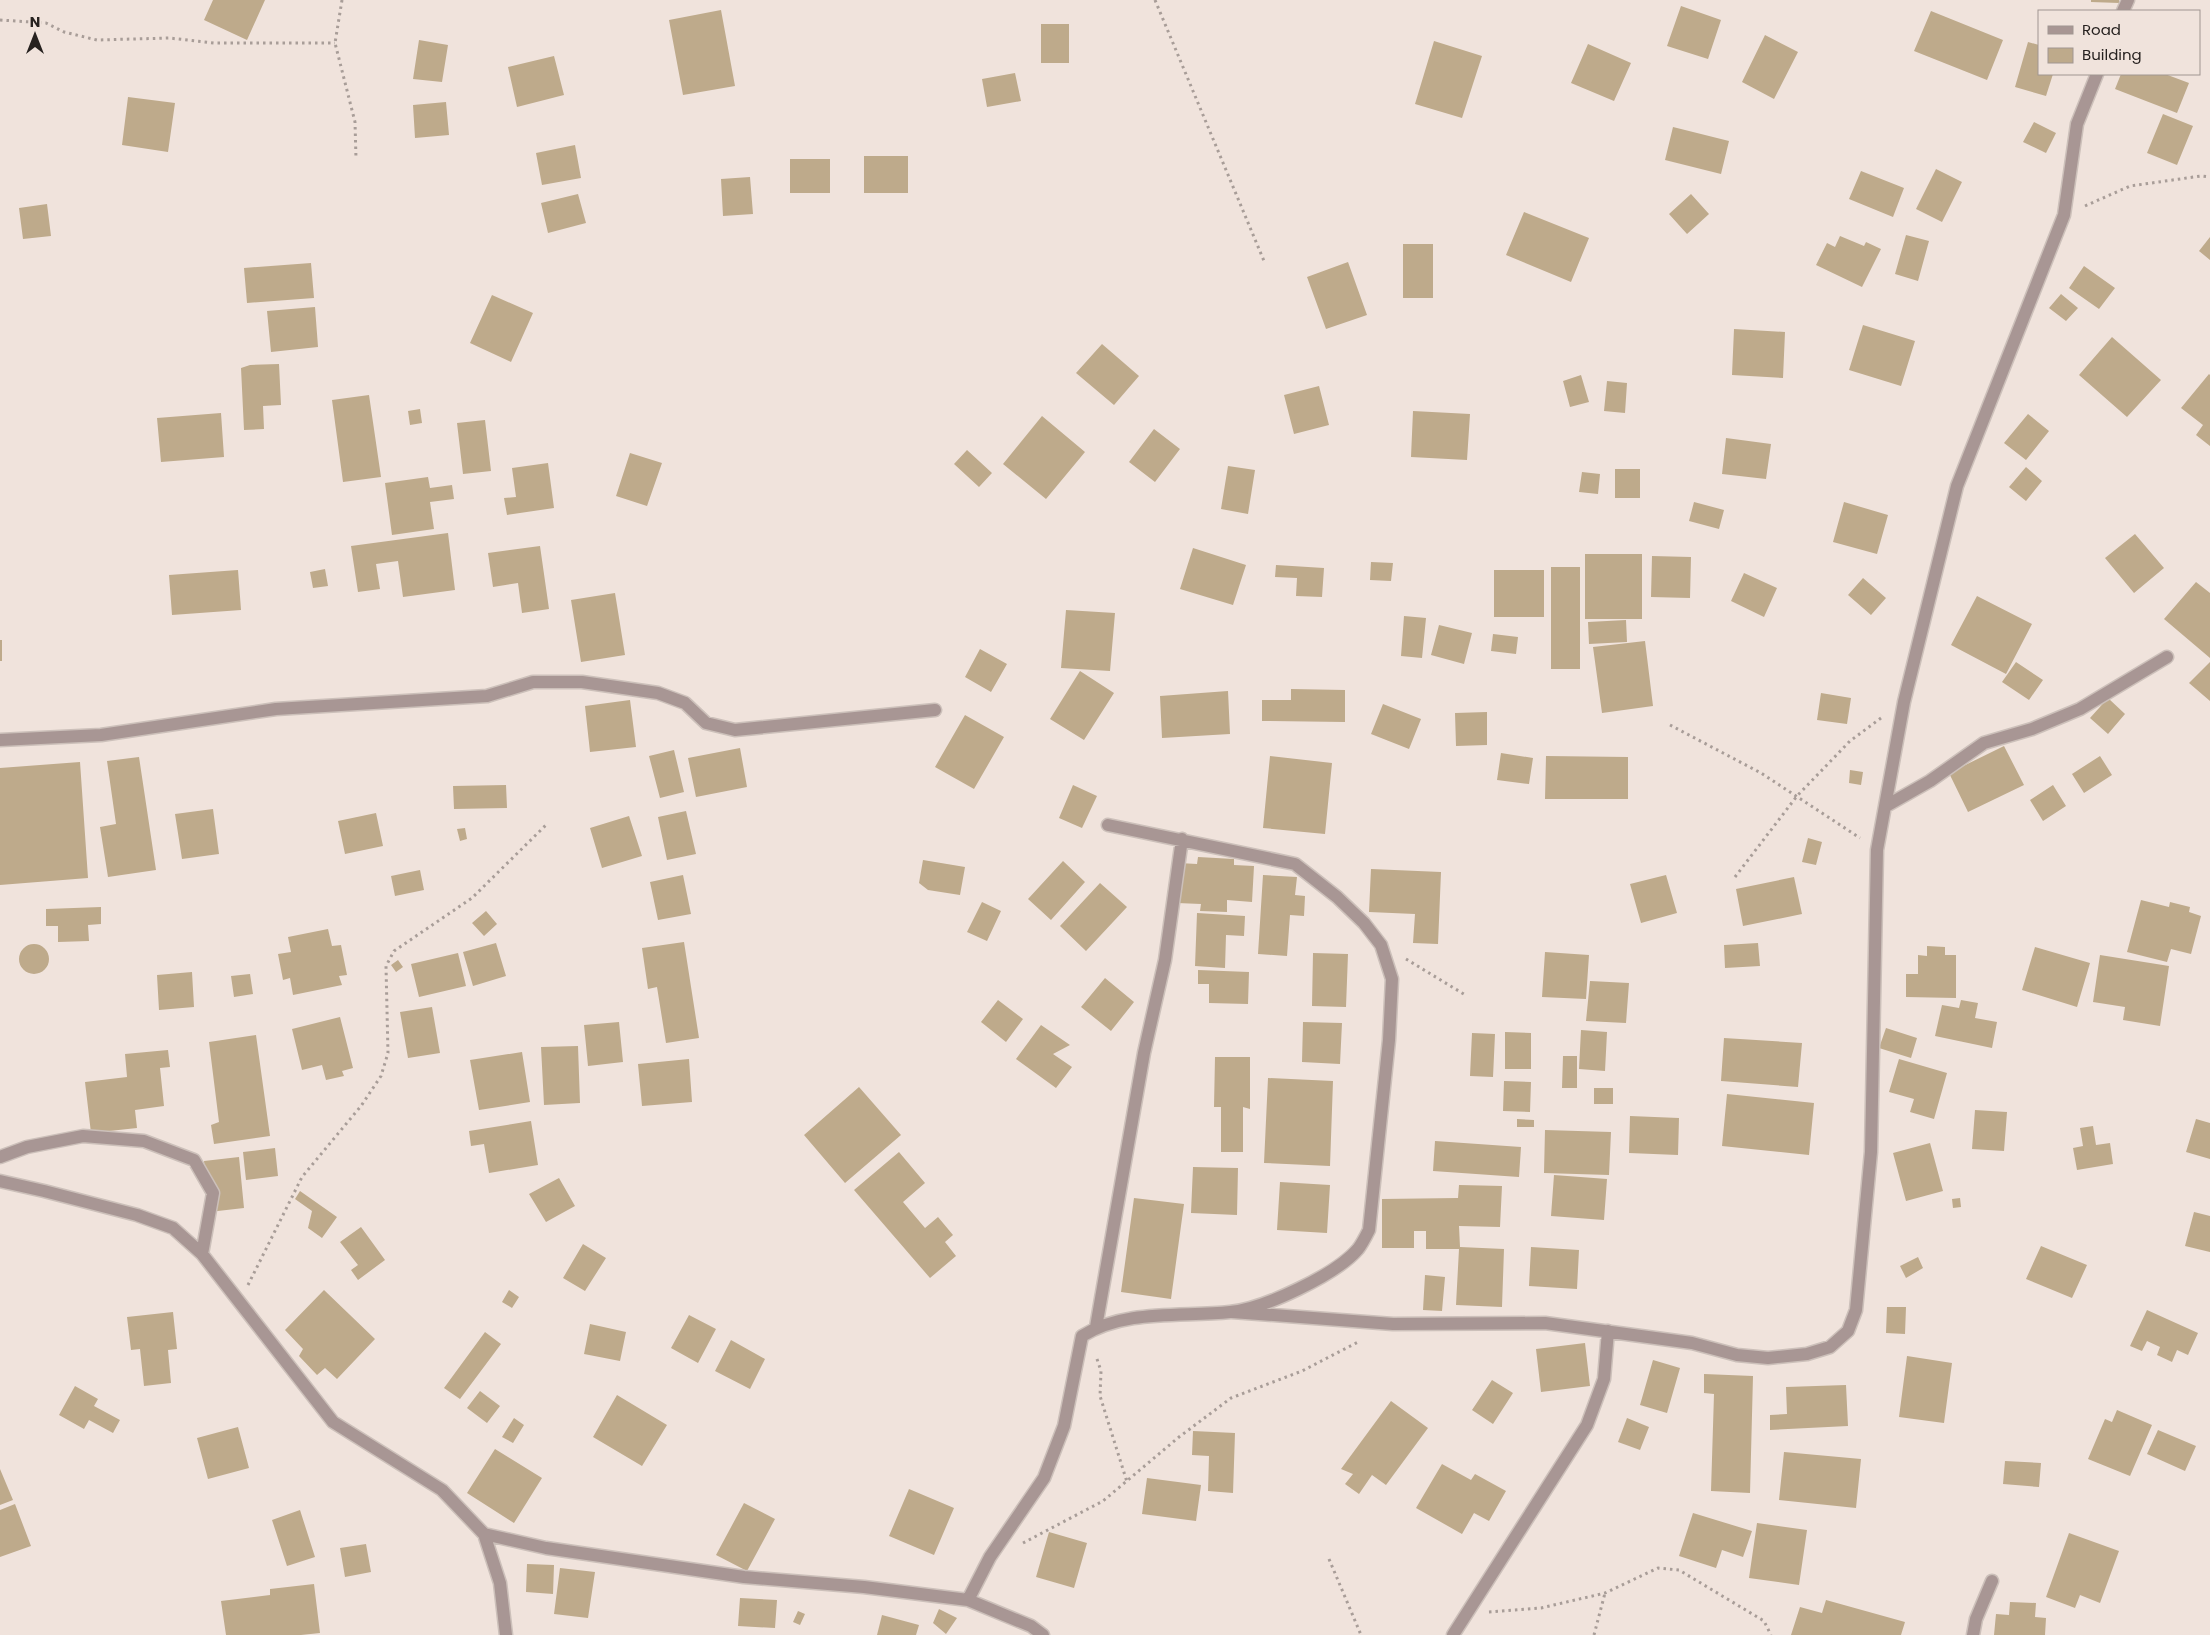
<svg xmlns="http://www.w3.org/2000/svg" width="2210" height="1635" font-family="Poppins,sans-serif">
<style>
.building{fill:#beaa8b}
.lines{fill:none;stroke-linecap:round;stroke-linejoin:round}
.minor-casing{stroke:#ccc0ba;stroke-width:15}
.path{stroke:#a89d98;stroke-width:3;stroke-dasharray:2.5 4;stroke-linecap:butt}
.minor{stroke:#a89694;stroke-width:12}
</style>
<rect width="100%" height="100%" fill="#f0e3dc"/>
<path class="building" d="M213 0H265L247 40 204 20Z
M2091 0H2119V3L2091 2Z
M1681 6 1721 20 1708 59 1667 46Z
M721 10 735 86 683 95 669 20Z
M1931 11 2003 40 1987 80 1914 51Z
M1041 24H1069V63H1041Z
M1765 35 1798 52 1774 99 1742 82Z
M419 40 448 45 442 82 413 79Z
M1434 41 1482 56 1462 118 1415 104Z
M2028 42 2039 45V74H2053L2046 96 2015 87Z
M1588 44 1631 63 1614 101 1571 83Z
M554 56 564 95 517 107 508 67Z
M1015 73 1021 101 987 107 982 79Z
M2121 74H2165L2189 83 2177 113 2115 89Z
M128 97 175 103 168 152 122 145Z
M446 102 449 135 415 138 413 105Z
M2163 114 2193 126 2177 165 2147 153Z
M2034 122 2056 133 2046 153 2023 142Z
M1673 127 1729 141 1721 174 1665 160Z
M575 145 581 178 542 185 536 153Z
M864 156H908V193H864Z
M790 159H830V193H790Z
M1936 169 1962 182 1942 222 1916 209Z
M1861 171 1904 188 1893 217 1849 199Z
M750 177 753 214 723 216 721 179Z
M578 194 586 223 548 233 541 203Z
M1691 194 1709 214 1687 234 1669 214Z
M47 204 51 236 23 239 19 208Z
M1524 212 1589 238 1571 282 1506 255Z
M1906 235 1929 241 1918 281 1895 274Z
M1840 236 1864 246 1866 242 1881 249 1862 287 1816 265 1827 243 1835 247Z
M2210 237V260L2199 251Z
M1403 244H1433V298H1403Z
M1348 262 1367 315 1326 329 1307 277Z
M311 263 314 298 247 303 244 268Z
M2084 266 2115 288 2099 309 2069 288Z
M2061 294 2078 308 2066 321 2049 308Z
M492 295 533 313 511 362 470 343Z
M315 307 318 347 271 352 267 311Z
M1863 325 1915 341 1901 386 1849 370Z
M1734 329 1785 332 1783 378 1732 375Z
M2112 337 2161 380 2127 417 2079 375Z
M1102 344 1139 376 1114 405 1076 373Z
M279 364 281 405 263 406 264 429 244 430 241 368 250 365Z
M2209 374 2210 375V446L2196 435 2203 425 2181 408Z
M1581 375 1589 402 1570 407 1563 381Z
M1607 381 1627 383 1625 413 1604 411Z
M1319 386 1329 425 1294 434 1284 395Z
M369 395 381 477 343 482 332 400Z
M420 409 422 423 410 425 408 411Z
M1413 411 1470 414 1467 460 1411 457Z
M221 413 224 457 161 462 157 418Z
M2028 414 2049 431 2026 460 2004 443Z
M1042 416 1085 452 1046 499 1003 464Z
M485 420 491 471 463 474 457 423Z
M1154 429 1180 449 1155 482 1129 462Z
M1726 438 1771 444 1766 479 1722 474Z
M967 450 992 473 979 487 954 464Z
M630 453 662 463 647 506 616 496Z
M548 463 554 508 507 515 504 498 516 497 512 468Z
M1228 466 1255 470 1248 514 1221 509Z
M2026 467 2042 481 2026 501 2009 487Z
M1615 469H1640V498H1615Z
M1582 472 1600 474 1598 494 1579 492Z
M428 477 430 488 452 485 454 499 430 502 434 529 392 535 385 483Z
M1694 502 1724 510 1719 529 1689 521Z
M1844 502 1888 515 1877 554 1833 542Z
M448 533 455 590 403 597 398 561 376 564 380 589 358 592 351 546Z
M2135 534 2164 568 2134 593 2105 558Z
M540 546 549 609 522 613 518 583 493 587 488 553Z
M1193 548 1246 565 1233 605 1180 589Z
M1585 554H1642V619H1585Z
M1652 556 1691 557 1690 598 1651 597Z
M1371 562 1393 563 1391 581 1370 580Z
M1276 565 1324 568 1322 597 1296 596 1297 578 1275 577Z
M1551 567H1580V669H1551Z
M325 569 328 586 313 588 310 572Z
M238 570 241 610 172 615 169 575Z
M1494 570H1544V617H1494Z
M1744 573 1777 588 1764 617 1731 601Z
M1863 578 1886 598 1871 615 1848 595Z
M2196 582 2210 593V658L2164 619Z
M615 593 625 655 581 662 571 600Z
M1977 596 2032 624 2006 674 1951 645Z
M1066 610 1115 613 1110 671 1061 668Z
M1404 616 1426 618 1422 658 1401 656Z
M1626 620 1627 642 1589 644 1588 622Z
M1439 625 1472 633 1464 664 1431 655Z
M1493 634 1518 637 1516 654 1491 651Z
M0 640H2V661H0Z
M1645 641 1653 706 1602 713 1593 647Z
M980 649 1007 664 991 692 965 677Z
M2016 662 2043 680 2029 700 2002 682Z
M2210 662V701L2189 683Z
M1080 671 1114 693 1084 740 1050 719Z
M1291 689 1345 690V722L1262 721V700H1291Z
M1228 691 1230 734 1162 738 1160 696Z
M1821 693 1851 698 1847 724 1817 720Z
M2108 698 2125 714 2108 734 2090 718Z
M630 700 636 747 590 752 585 706Z
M1383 704 1421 719 1409 749 1371 734Z
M1487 712V745L1456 746 1455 713Z
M965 715 1004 737 974 789 935 767Z
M2004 746 2024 785 1968 812 1949 773Z
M740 748 747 787 696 797 688 758Z
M674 750 684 792 660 798 649 756Z
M1501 753 1533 758 1529 784 1497 780Z
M1270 756 1332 763 1325 834 1263 828Z
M1546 756 1628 757V799H1545Z
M2100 756 2112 775 2084 793 2072 774Z
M139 757 156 870 108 877 100 827 116 824 107 761Z
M80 762 88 878 0 885V768Z
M1850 770 1863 772 1861 785 1849 783Z
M506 785 507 808 454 809 453 786Z
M1073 785 1097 796 1082 828 1059 818Z
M2053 785 2066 806 2043 821 2030 800Z
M213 809 219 854 182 859 175 814Z
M686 811 696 854 667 860 658 817Z
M376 813 383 846 345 854 338 821Z
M629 816 642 856 602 868 590 828Z
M465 828 467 839 460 841 457 829Z
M1808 838 1822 842 1816 865 1802 862Z
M1198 857 1234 859V865L1254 866 1252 902 1227 900V912L1200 911 1201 904 1177 903 1179 863 1197 864Z
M923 860 965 867 960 895 928 890 919 883Z
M1063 861 1085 882 1051 920 1028 899Z
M1371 869 1441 872 1438 944 1413 943 1415 914 1369 912Z
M420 870 424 890 395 896 391 876Z
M683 875 691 914 658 920 650 882Z
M1263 875 1297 877 1295 895 1305 896 1304 916 1290 915 1287 956 1258 954Z
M1666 875 1677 913 1641 923 1630 884Z
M1794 877 1802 914 1743 926 1736 889Z
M1100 883 1127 907 1086 951 1060 926Z
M2141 900 2169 907 2170 902 2190 907 2189 912 2201 916 2191 954 2171 949 2167 962 2127 952Z
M982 902 1001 911 987 941 967 932Z
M101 907V924L88 925 89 941 58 942V926H46V909Z
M486 911 497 924 484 936 472 923Z
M1197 913 1245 916 1244 936 1226 935 1225 968 1195 966Z
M328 929 332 946 341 945 347 975 339 976 342 985 293 995 290 978 283 980 278 954 291 952 288 937Z
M684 942 699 1038 666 1043 657 987 648 989 642 948Z
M496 943 506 976 473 986 463 952Z
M1758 943 1760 966 1725 968 1724 945Z
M19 959a15 15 0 1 1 30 0a15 15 0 1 1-30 0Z
M1927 946 1945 947V955H1956V998L1906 997V974H1918V955L1927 956Z
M2035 947 2090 963 2077 1007 2022 990Z
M1545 952 1589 955 1586 999 1542 997Z
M458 953 466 986 419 997 411 964Z
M1313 953 1348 954 1346 1007 1312 1006Z
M2100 955 2169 966 2160 1026 2123 1020 2125 1007 2093 1002Z
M398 960 403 967 396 972 391 965Z
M1198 970 1249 972 1248 1004 1209 1003V984H1198Z
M192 972 194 1007 159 1010 157 975Z
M250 974 253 994 234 997 231 976Z
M1105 978 1134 1002 1111 1031 1081 1007Z
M1590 981 1629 983 1626 1023 1586 1021Z
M998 1000 1023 1019 1006 1042 981 1022Z
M1961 1000 1978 1003 1975 1018 1997 1022 1992 1048 1935 1036 1942 1005 1959 1008Z
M432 1007 440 1053 408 1058 400 1012Z
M340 1017 353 1068 342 1071 344 1076 326 1080 322 1065 302 1070 292 1029Z
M619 1022 623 1062 588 1066 584 1025Z
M1303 1022 1342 1023 1340 1064 1302 1062Z
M1041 1025 1070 1045 1053 1054 1072 1067 1056 1088 1016 1059Z
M1886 1028 1917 1038 1911 1058 1879 1048Z
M1581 1030 1607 1032 1605 1071 1579 1069Z
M1505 1032 1531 1033V1069H1505Z
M1472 1033 1495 1034 1493 1077 1470 1076Z
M256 1035 270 1136 214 1144 211 1125 219 1122 209 1042Z
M1724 1038 1802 1043 1798 1087 1721 1081Z
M578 1046 580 1103 544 1105 541 1047Z
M168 1050 170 1067 160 1068 164 1106 135 1110 137 1128 91 1133 85 1082 127 1077 125 1054Z
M522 1052 530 1102 479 1110 470 1060Z
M1563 1056H1577V1088H1562Z
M1215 1057H1250V1109L1243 1107V1152H1221V1107H1214Z
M689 1059 692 1102 642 1106 638 1064Z
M1899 1059 1947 1073 1934 1119 1910 1112 1914 1099 1889 1092Z
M1268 1078 1333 1081 1330 1166 1264 1163Z
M1504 1081 1531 1082 1530 1112 1503 1111Z
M859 1087 901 1135 845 1183 804 1135Z
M1594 1088H1613V1104H1594Z
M1727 1094 1814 1103 1809 1155 1722 1146Z
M1975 1110 2007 1112 2004 1151 1972 1149Z
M1630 1116 1679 1118 1678 1155 1629 1153Z
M1517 1119 1534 1120V1127H1517Z
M2196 1119 2210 1123V1159L2186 1152Z
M531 1121 538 1165 489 1173 484 1144 471 1146 469 1131Z
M2093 1126 2096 1145 2110 1143 2113 1164 2077 1170 2073 1148 2083 1146 2080 1128Z
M1545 1130 1611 1132 1609 1175 1544 1173Z
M1435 1141 1521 1147 1519 1177 1433 1171Z
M1930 1143 1943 1191 1906 1201 1893 1153Z
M275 1148 278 1176 246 1180 243 1152Z
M899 1152 925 1183 903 1202 925 1228 938 1217 953 1235 945 1242 956 1256 930 1278 854 1190Z
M239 1157 244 1208 209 1212 204 1161Z
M1193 1167 1238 1168 1237 1215 1191 1213Z
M1554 1175 1607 1179 1604 1220 1551 1216Z
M559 1178 575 1206 546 1222 529 1194Z
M1280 1182 1330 1185 1327 1233 1277 1230Z
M1459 1185 1502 1186 1500 1227 1459 1226 1460 1247 1504 1249 1502 1307 1456 1305 1459 1249H1426V1231H1414V1248H1382V1199L1458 1198Z
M300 1191 337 1217 322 1238 308 1228 312 1211 295 1199Z
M1134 1198 1184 1204 1171 1299 1121 1292Z
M1960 1198 1961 1207 1953 1208 1952 1199Z
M2194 1212 2210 1216V1252L2185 1246Z
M361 1227 385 1260 358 1280 351 1270 358 1265 340 1242Z
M583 1244 606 1258 585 1291 563 1278Z
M2041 1246 2087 1265 2072 1298 2026 1279Z
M1531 1247 1579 1250 1577 1289 1529 1286Z
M1918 1257 1923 1268 1906 1278 1900 1266Z
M1425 1275 1445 1277 1442 1311 1423 1310Z
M324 1290 375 1339 337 1379 325 1368 317 1375 299 1356 303 1349 285 1330Z
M509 1290 519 1297 512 1308 502 1302Z
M1887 1307H1906L1905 1334 1886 1333Z
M2147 1310 2198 1333 2188 1355 2177 1350 2172 1362 2157 1355 2160 1347 2147 1341 2142 1351 2130 1346Z
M173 1312 177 1349 168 1350 171 1383 144 1386 140 1349 131 1350 127 1317Z
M689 1315 716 1329 698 1363 671 1348Z
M590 1324 626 1332 620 1361 584 1354Z
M485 1332 501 1344 460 1399 444 1388Z
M731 1340 765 1359 750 1389 715 1371Z
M1585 1343 1590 1386 1541 1392 1536 1349Z
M1907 1356 1952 1363 1944 1423 1899 1417Z
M1653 1360 1680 1368 1667 1413 1640 1405Z
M1704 1374 1753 1376 1750 1493 1711 1491 1714 1394 1704 1393Z
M1492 1380 1513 1393 1493 1424 1472 1410Z
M1846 1385 1848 1426 1770 1430V1415L1787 1414 1786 1387Z
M75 1386 98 1399 94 1406 120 1420 113 1433 89 1420 84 1429 59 1415Z
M480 1391 500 1406 487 1423 467 1408Z
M617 1395 667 1425 642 1466 593 1437Z
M1391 1401 1428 1428 1386 1485 1372 1475 1359 1494 1345 1484 1353 1474 1341 1469Z
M2117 1410 2152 1425 2130 1476 2088 1459 2105 1419 2112 1422Z
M514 1418 524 1425 513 1443 502 1437Z
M1627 1418 1649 1427 1640 1450 1618 1442Z
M238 1427 249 1468 208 1479 197 1438Z
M2158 1430 2196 1446 2185 1471 2147 1454Z
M1193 1431 1235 1433 1233 1493 1208 1491 1209 1456 1192 1455Z
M495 1449 542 1478 514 1523 467 1493Z
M1784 1452 1861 1459 1856 1508 1779 1500Z
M2005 1461 2041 1463 2039 1487 2003 1484Z
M1442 1464 1471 1480 1475 1474 1506 1491 1489 1521 1474 1513 1462 1534 1416 1508Z
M0 1469 13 1500 0 1505Z
M1147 1478 1201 1485 1196 1521 1142 1514Z
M909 1489 954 1508 934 1555 889 1536Z
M744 1503 775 1519 747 1571 716 1555Z
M15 1504 31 1546 0 1557V1510Z
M300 1510 315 1557 287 1566 272 1520Z
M1693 1513 1752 1531 1743 1557 1722 1550 1716 1568 1679 1556Z
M1757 1523 1807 1530 1799 1585 1749 1578Z
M1049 1532 1087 1543 1074 1588 1036 1577Z
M2069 1533 2119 1551 2100 1603 2080 1595 2075 1608 2046 1597Z
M366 1544 371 1572 345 1577 340 1548Z
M527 1564 554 1565 553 1594 526 1592Z
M560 1568 595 1572 588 1618 554 1614Z
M314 1584 320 1633 301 1635H226L221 1601 270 1595V1589Z
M740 1598 777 1600 775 1628 738 1626Z
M1826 1600 1905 1622 1901 1635H1791L1800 1607 1822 1613Z
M2010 1602 2036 1603 2035 1617 2046 1618 2045 1635H1994L1996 1614 2009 1615Z
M939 1609 957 1618 946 1634 933 1623Z
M798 1611 805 1614 800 1625 793 1622Z
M882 1615 919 1625 916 1635H877Z"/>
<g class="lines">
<defs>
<path id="minor" d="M2123 11 2128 0
M0 740 101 735 276 709 487 696 533 682H582L658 693 685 703 706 723 735 730 935 710
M1886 806 1930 781 1984 743 2032 729 2080 709 2167 657
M0 1157 27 1147 83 1136 144 1141 194 1160 213 1193 202 1254
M0 1181 44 1191 137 1215 173 1228 202 1254 333 1422 442 1490 484 1534 546 1548 744 1577 864 1587 968 1600 1031 1626 1043 1635
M1232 1312 1393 1324 1545 1323 1692 1343 1737 1355 1768 1358 1807 1354 1830 1347 1848 1331 1856 1310 1871 1152 1877 850 1904 702 1957 486 2064 215 2077 124 2097 74
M1096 1327 1144 1053 1165 960 1182 839
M484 1534 500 1583 506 1635
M968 1600 990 1557 1044 1478 1064 1426 1082 1336C1125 1309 1181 1317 1230 1312 1263 1309 1336 1275 1358 1249 1362 1244 1366 1236 1369 1230L1389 1040 1392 979 1381 945 1364 923 1337 897 1295 864 1108 825
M1453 1635 1587 1425 1604 1379 1608 1331
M1973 1635 1976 1619 1992 1581"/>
</defs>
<use href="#minor" class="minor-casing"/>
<path class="path" d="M342 0 335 43 355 122 356 159
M1155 0 1264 261
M0 20 46 23 64 32 97 40 169 38 214 43H335
M2085 206 2130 186 2201 176 2210 177
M1670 725 1761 773 1860 838
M1735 877 1797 796 1850 741 1881 718
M1406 959 1467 996
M248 1285 302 1177 361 1106 381 1076 388 1053 386 966 394 951 472 898 548 823
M1097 1359 1101 1371 1100 1396 1127 1482
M1023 1543 1103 1501 1179 1437 1231 1398 1302 1371 1360 1341
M1329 1559 1361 1635
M1489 1612 1541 1608 1588 1597 1605 1593 1658 1568 1679 1570 1764 1621 1771 1635
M1594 1635 1605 1593"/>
<use href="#minor" class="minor"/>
</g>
<rect x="2038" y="10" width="162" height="65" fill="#f0e3dc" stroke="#a09691"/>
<rect x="2048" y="26" width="25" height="8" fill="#a89694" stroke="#a09691"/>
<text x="2082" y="35" font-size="15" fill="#272220">Road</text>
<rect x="2048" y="48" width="25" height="15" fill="#beaa8b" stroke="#a09691"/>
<text x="2082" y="60" font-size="15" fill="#272220">Building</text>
<g transform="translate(35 35)" stroke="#f0e3dc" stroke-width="4" paint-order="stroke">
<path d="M0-4L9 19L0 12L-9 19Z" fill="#272220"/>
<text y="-8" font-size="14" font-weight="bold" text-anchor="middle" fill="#272220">N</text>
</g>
</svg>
